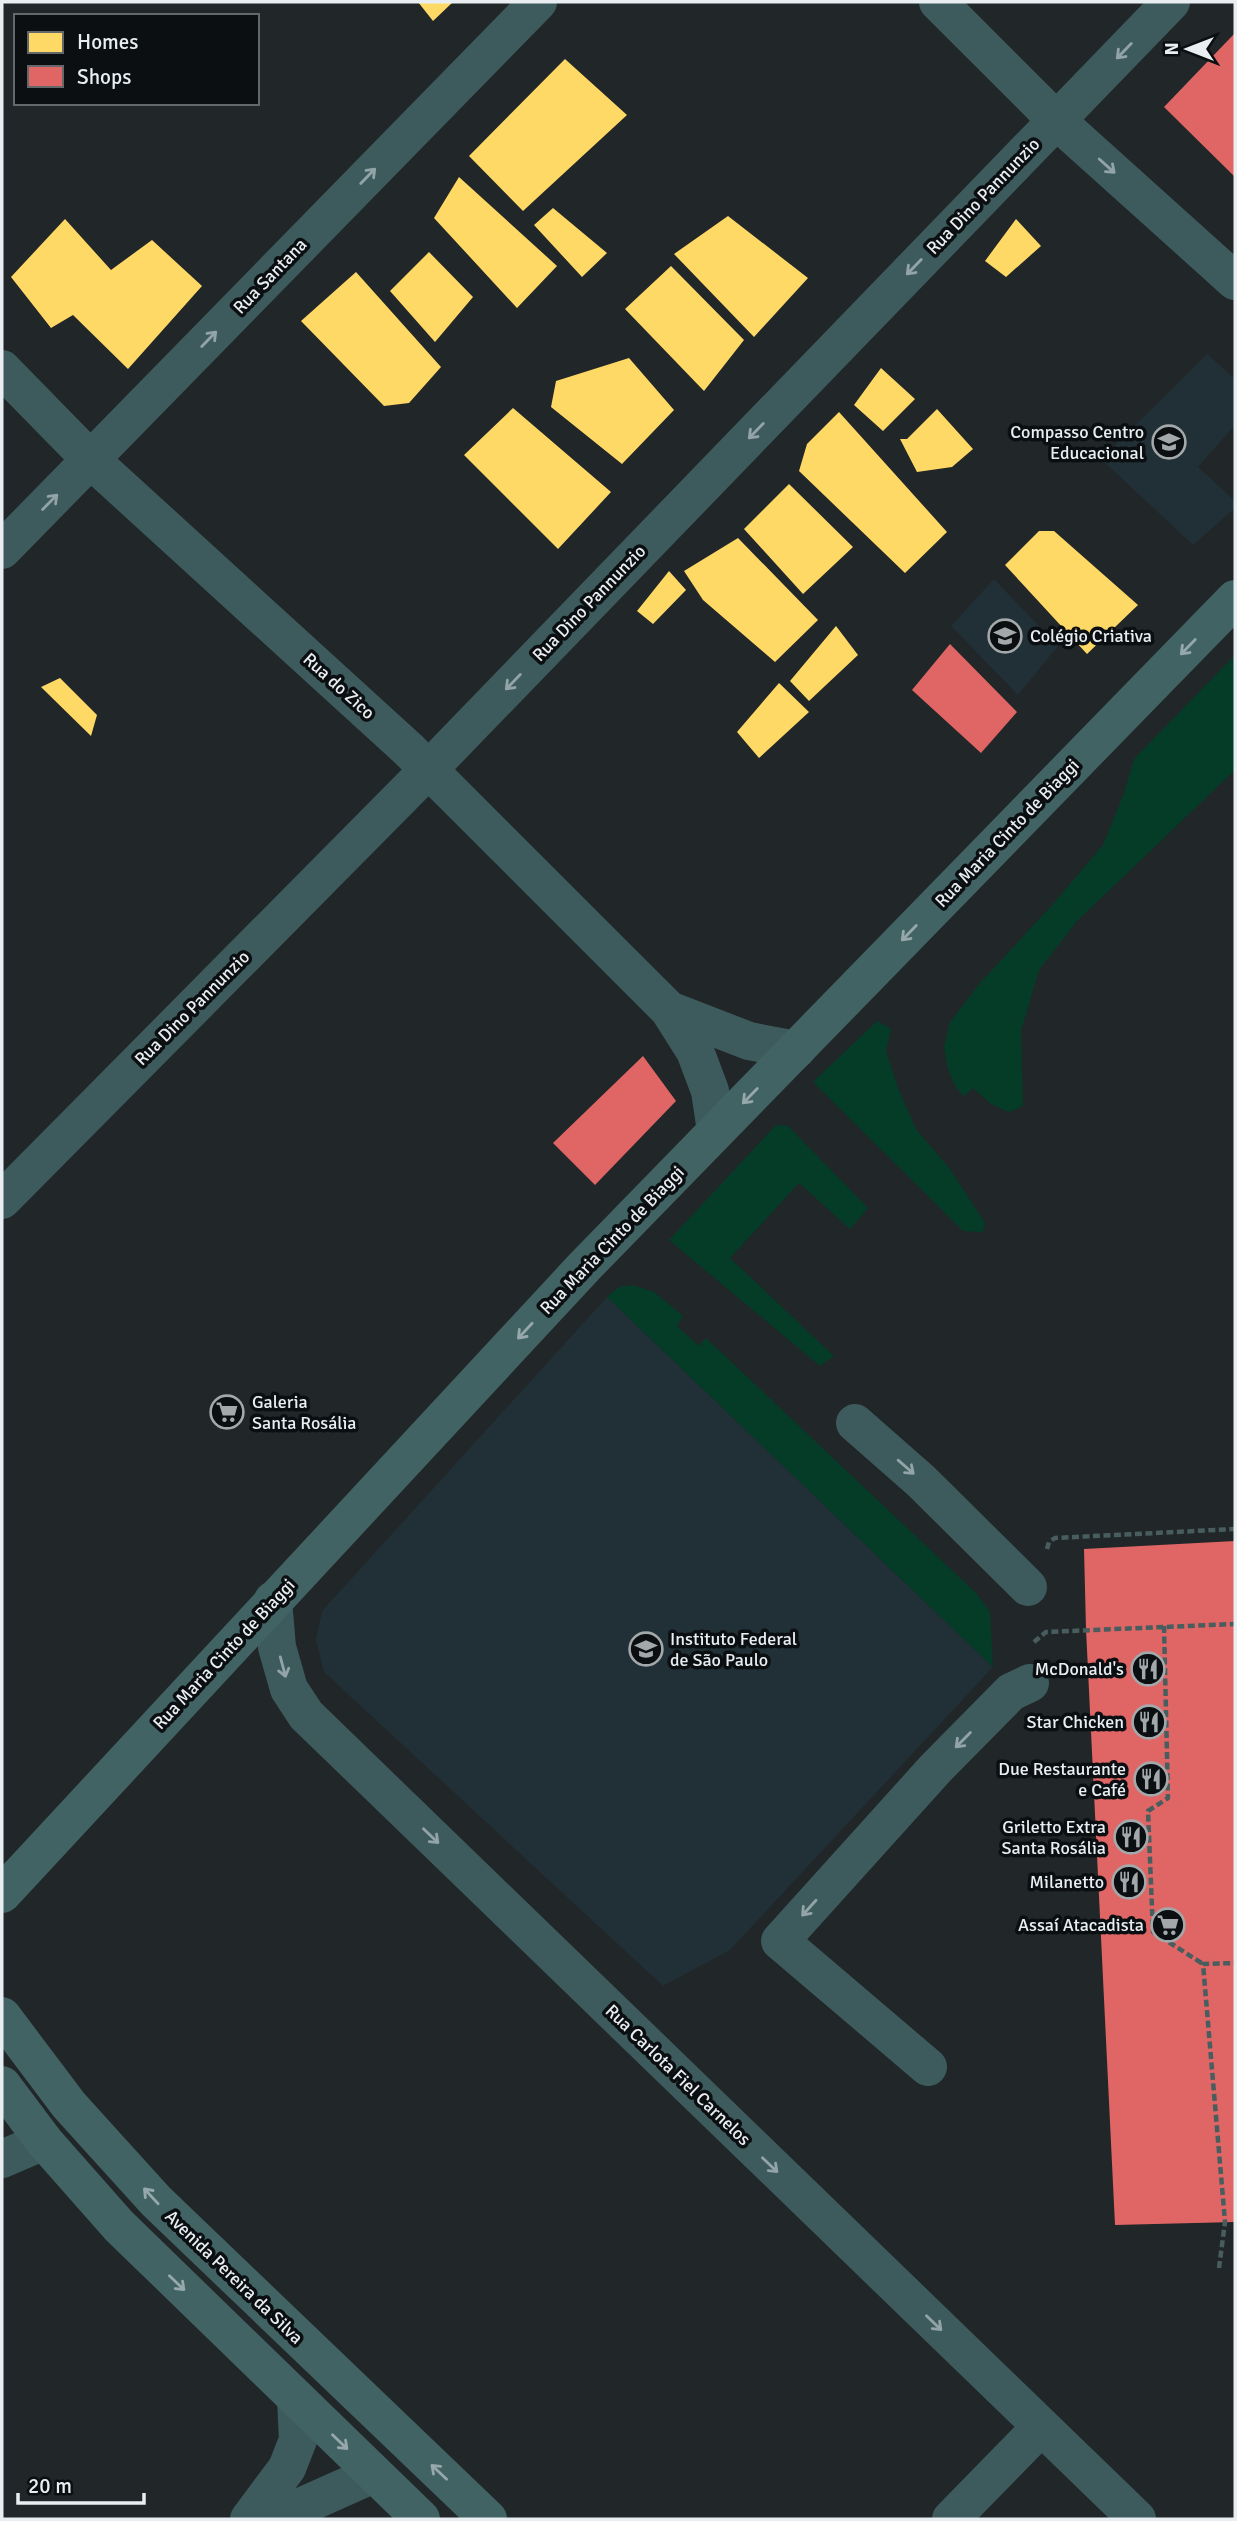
<svg xmlns="http://www.w3.org/2000/svg" width="1237" height="2521" font-family="Signika,sans-serif">
<style>
.built{fill:#213036}
.green{fill:#043c28}
.homes{fill:#ffd966}
.shops{fill:#e06666}
.lines{fill:none;stroke-linecap:round;stroke-linejoin:round}
.path{stroke:#485d5e;stroke-width:4.5;stroke-dasharray:7 3.5;stroke-linecap:butt}
.minor{stroke:#3d5b5d;stroke-width:38}
.major{stroke:#426364;stroke-width:38}
.oneway{stroke:#93a4a8}
.oneway2{stroke:#96a8ab}
.labels{text-anchor:middle;stroke-width:7;stroke-linejoin:round;paint-order:stroke}
.street-label{font-size:18px;fill:#e9eef2;stroke:#0b0f11}
.poi-label{font-size:18px;fill:#e9eef2;stroke:#0b0f11;text-anchor:end}
</style>
<rect width="100%" height="100%" fill="#212628"/>
<path class="built" d="M1207 354 1235 379V425L1198 467 1235 501V508L1193 545 1101 459Z
M994 579 1058 646 1018 695 951 626Z
M607 1297 993 1667 730 1950 663 1986 324 1672 316 1640 322 1611Z"/>
<path class="green" d="M1235 655V770L1077 921 1039 970 1021 1031 1023 1106 1009 1112 991 1104 973 1088 964 1096 956 1088 948 1069 944 1047 950 1022 980 983 1053 904 1103 845 1124 793 1134 759Z
M877 1021 891 1029 886 1051 898 1088 916 1129 950 1169 985 1223 983 1232 963 1231 813 1082Z
M776 1125 788 1126 868 1208 850 1229 799 1183 730 1258 834 1356 820 1366 669 1240Z
M633 1285 654 1292 683 1316 677 1326 699 1346 706 1338 976 1593 990 1612 993 1667 607 1297 619 1287Z"/>
<path class="homes" d="M418 2H453L433 21Z
M565 59 627 115 523 211 469 156Z
M459 177 557 266 517 308 434 218Z
M553 208 607 253 582 277 534 225Z
M728 216 808 278 754 337 674 254Z
M65 219 111 270 152 240 202 286 128 369 73 315 51 328 11 277Z
M1016 219 1041 246 1006 277 985 261Z
M429 252 473 297 435 342 390 291Z
M671 266 744 340 704 391 625 309Z
M356 272 441 367 409 403 384 406 301 321Z
M629 358 674 410 622 464 551 407 556 381Z
M881 368 915 399 883 431 854 405Z
M513 408 611 492 558 549 464 455Z
M937 409 973 449 952 467 917 472 900 439H907Z
M839 412 947 532 905 573 799 471 807 444Z
M789 484 853 547 803 594 744 529Z
M1039 531H1054L1138 605 1087 654 1005 565Z
M738 538 818 620 775 662 703 600 684 571Z
M669 571 686 590 653 624 637 611Z
M836 626 858 655 809 701 790 681Z
M60 678 97 715 91 736 41 687Z
M779 683 809 712 759 758 737 732Z"/>
<path class="shops" d="M1235 33V177L1164 107Z
M950 644 1017 712 981 753 912 690Z
M643 1056 676 1101 595 1185 553 1143Z
M1235 1541V2222L1115 2225 1086 1629 1084 1549Z"/>
<g class="lines">
<path class="path" d="M1047 1549 1049 1542 1055 1538 1235 1529
M1164 1626 1168 1798 1148 1811 1153 1932 1203 1964
M1034 1642 1046 1632 1235 1624
M1219 2268 1225 2222 1203 1964 1235 1963"/>
<path class="minor" d="M938 2 1056 120 1235 281
M2 369 91 460 408 749 669 1010 695 1051 710 1091 716 1131
M2 550 538 2
M669 1010 749 1041 796 1050
M2 1200 428 770 1171 2
M855 1423 921 1481 1028 1587
M273 1600 277 1647 289 1689 306 1715 1137 2519
M928 2067 780 1941 936 1768 1011 1692 1030 1683
M2 2159 44 2141
M249 2519 287 2468 298 2440 296 2399
M273 2519 374 2474
M951 2519 1041 2427"/>
<path class="major" d="M2 1894 584 1267 1235 599
M2 2016 69 2105 156 2201 488 2519
M2 2085 44 2141 119 2226 421 2519"/>
</g>
<defs><path id="oneway-shaft" d="M-6 0H5M1.5-3L5.5 0L1.5 3" fill="none" stroke-width="1.6" stroke-linecap="round" stroke-linejoin="round" transform="scale(1.75)"/></defs>
<g class="oneway">
<use href="#oneway-shaft" transform="translate(1124 51) rotate(134)"/>
<use href="#oneway-shaft" transform="translate(1107 166) rotate(42)"/>
<use href="#oneway-shaft" transform="translate(368 176) rotate(-46)"/>
<use href="#oneway-shaft" transform="translate(914 267) rotate(134)"/>
<use href="#oneway-shaft" transform="translate(209 339) rotate(-46)"/>
<use href="#oneway-shaft" transform="translate(756 431) rotate(134)"/>
<use href="#oneway-shaft" transform="translate(50 502) rotate(-45)"/>
<use href="#oneway-shaft" transform="translate(513 682) rotate(134)"/>
<use href="#oneway-shaft" transform="translate(906 1467) rotate(41)"/>
<use href="#oneway-shaft" transform="translate(283 1667) rotate(75)"/>
<use href="#oneway-shaft" transform="translate(963 1740) rotate(135)"/>
<use href="#oneway-shaft" transform="translate(431 1836) rotate(44)"/>
<use href="#oneway-shaft" transform="translate(809 1908) rotate(132)"/>
<use href="#oneway-shaft" transform="translate(770 2165) rotate(44)"/>
<use href="#oneway-shaft" transform="translate(934 2323) rotate(44)"/>
</g>
<g class="oneway2">
<use href="#oneway-shaft" transform="translate(1188 647) rotate(134)"/>
<use href="#oneway-shaft" transform="translate(909 933) rotate(134)"/>
<use href="#oneway-shaft" transform="translate(750 1096) rotate(134)"/>
<use href="#oneway-shaft" transform="translate(525 1331) rotate(133)"/>
<use href="#oneway-shaft" transform="translate(151 2196) rotate(-133)"/>
<use href="#oneway-shaft" transform="translate(177 2283) rotate(44)"/>
<use href="#oneway-shaft" transform="translate(340 2442) rotate(44)"/>
<use href="#oneway-shaft" transform="translate(439 2472) rotate(-137)"/>
</g>
<defs>
<symbol id="school-ring" viewBox="-11 -11 22 22"><circle r="9.5" fill="#0b0f11" stroke="#a3a8ab" stroke-width="1.5"/><path d="M0-5L7-2L0 1L-7-2ZM-4 1L0 2.5L4 1V4Q0 6-4 4Z" fill="#a3a8ab"/></symbol>
<symbol id="supermarket-ring" viewBox="-11 -11 22 22"><circle r="9.5" fill="#0b0f11" stroke="#a3a8ab" stroke-width="1.5"/><path d="M-6-5.5h2.5l.6 2H6L4.5 2H-2.5L-4.4-4H-6ZM-1.5 3.2a1.3 1.3 0 1 0 .1 0ZM3 3.2a1.3 1.3 0 1 0 .1 0Z" fill="#a3a8ab"/></symbol>
<symbol id="university-ring" viewBox="-11 -11 22 22"><circle r="9.5" fill="#0b0f11" stroke="#a3a8ab" stroke-width="1.5"/><path d="M0-5L7-2L0 1L-7-2ZM-4 1L0 2.5L4 1V4Q0 6-4 4Z" fill="#a3a8ab"/></symbol>
<symbol id="restaurant-ring" viewBox="-11 -11 22 22"><circle r="9.5" fill="#0b0f11" stroke="#a3a8ab" stroke-width="1.5"/><path d="M-5-6h1v4h1v-4h1v4h1v-4h1v5L-1.5 .5V6h-2V.5L-5-1ZM5-6V6H3V1.5H1.5Q1.5-4 5-6Z" fill="#a3a8ab"/></symbol>
</defs>
<g fill-rule="evenodd">
<use href="#school-ring" x="1150" y="423" width="38" height="38"/>
<use href="#school-ring" x="986" y="617" width="38" height="38"/>
<use href="#supermarket-ring" x="208" y="1393" width="38" height="38"/>
<use href="#university-ring" x="627" y="1630" width="38" height="38"/>
<use href="#restaurant-ring" x="1129" y="1650" width="38" height="38"/>
<use href="#restaurant-ring" x="1130" y="1703" width="38" height="38"/>
<use href="#restaurant-ring" x="1132" y="1760" width="38" height="38"/>
<use href="#restaurant-ring" x="1112" y="1818" width="38" height="38"/>
<use href="#restaurant-ring" x="1110" y="1863" width="38" height="38"/>
<use href="#supermarket-ring" x="1149" y="1906" width="38" height="38"/>
</g>
<g class="labels">
<g class="street-label">
<text transform="translate(983 196) rotate(-46)" y="6">Rua Dino Pannunzio</text>
<text transform="translate(270 276) rotate(-46)" y="6">Rua Santana</text>
<text transform="translate(589 603) rotate(-46)" y="6">Rua Dino Pannunzio</text>
<text transform="translate(339 686) rotate(42)" y="6">Rua do Zico</text>
<text transform="translate(1007 833) rotate(-46)" y="6">Rua Maria Cinto de Biaggi</text>
<text transform="translate(192 1008) rotate(-45)" y="6">Rua Dino Pannunzio</text>
<text transform="translate(612 1240) rotate(-46)" y="6">Rua Maria Cinto de Biaggi</text>
<text transform="translate(224 1654) rotate(-47)" y="6">Rua Maria Cinto de Biaggi</text>
<text transform="translate(678 2075) rotate(44)" y="6">Rua Carlota Fiel Carnelos</text>
<text transform="translate(234 2277) rotate(44)" y="6">Avenida Pereira da Silva</text>
</g>
<g class="poi-label">
<text x="1144" y="438">Compasso Centro<tspan x="1144" dy="21">Educacional</tspan></text>
<text x="1030" y="642" text-anchor="start">Colégio Criativa</text>
<text x="252" y="1408" text-anchor="start">Galeria<tspan x="252" dy="21">Santa Rosália</tspan></text>
<text x="670" y="1645" text-anchor="start">Instituto Federal<tspan x="670" dy="21">de São Paulo</tspan></text>
<text x="1124" y="1675">McDonald's</text>
<text x="1124" y="1728">Star Chicken</text>
<text x="1126" y="1775">Due Restaurante<tspan x="1126" dy="21">e Café</tspan></text>
<text x="1106" y="1833">Griletto Extra<tspan x="1106" dy="21">Santa Rosália</tspan></text>
<text x="1104" y="1888">Milanetto</text>
<text x="1144" y="1931">Assaí Atacadista</text>
</g>
</g>
<rect width="1237" height="2521" fill="none" stroke="#e9eef2" stroke-width="7"/>
<rect x="14" y="14" width="245" height="91" fill="#0b0f11" stroke="#64686b" stroke-width="2"/>
<rect x="28" y="32" width="35" height="21" fill="#ffd966" stroke="#64686b" stroke-width="2"/>
<text x="77" y="49" font-size="21" fill="#e9eef2">Homes</text>
<rect x="28" y="66" width="35" height="21" fill="#e06666" stroke="#64686b" stroke-width="2"/>
<text x="77" y="84" font-size="21" fill="#e9eef2">Shops</text>
<g transform="translate(1188 49) rotate(270)" stroke="#0b0f11" stroke-width="5" paint-order="stroke">
<path d="M0-5L12 26L0 18L-12 26Z" fill="#e9eef2"/>
<text y="-10" font-size="19" font-weight="bold" text-anchor="middle" fill="#e9eef2">N</text>
</g>
<path d="M18 2493v10h126v-10" fill="none" stroke="#e9eef2" stroke-width="3.5"/>
<text x="28" y="2493" font-size="21" fill="#e9eef2" stroke="#0b0f11" stroke-width="5" paint-order="stroke">20 m</text>
</svg>
